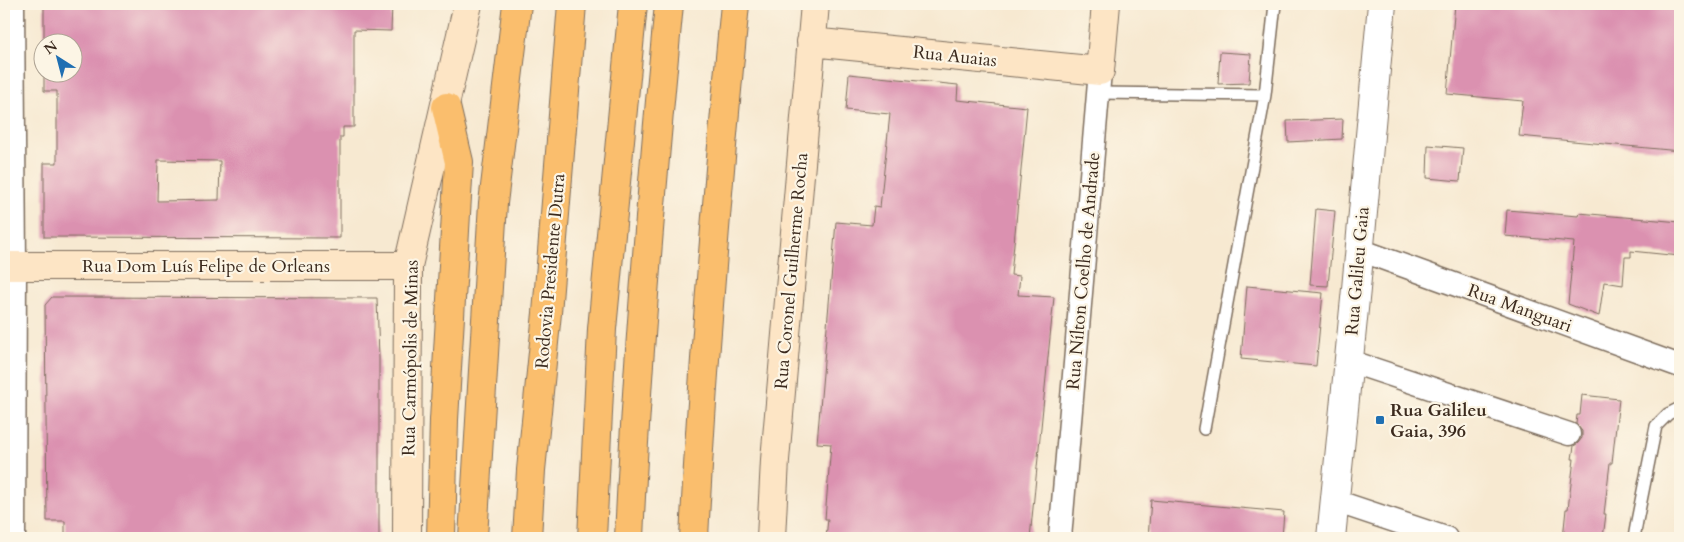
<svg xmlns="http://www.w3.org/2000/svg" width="1684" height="542" font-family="Cardo,serif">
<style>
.building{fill:#db91b0;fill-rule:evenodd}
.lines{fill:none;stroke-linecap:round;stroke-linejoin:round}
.service-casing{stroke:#7d6d5d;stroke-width:14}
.minor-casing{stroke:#7d6d5d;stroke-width:25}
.tertiary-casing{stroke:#7d6d5d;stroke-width:30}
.secondary-casing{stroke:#7d6d5d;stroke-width:30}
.trunk-casing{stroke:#7d6d5d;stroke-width:30}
.motorway-casing{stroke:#7d6d5d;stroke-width:30}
.service{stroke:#fff;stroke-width:11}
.minor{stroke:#fff;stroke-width:22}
.tertiary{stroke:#fff;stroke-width:28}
.secondary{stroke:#fde5c5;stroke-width:28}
.trunk{stroke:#fabe6d;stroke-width:28}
.motorway{stroke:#fabe6d;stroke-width:28}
.poi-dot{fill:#1f6fb2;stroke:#fcf5e5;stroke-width:2}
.labels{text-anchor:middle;stroke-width:4.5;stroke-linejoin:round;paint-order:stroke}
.street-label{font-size:18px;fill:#3b2a1e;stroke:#fcf5e5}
.poi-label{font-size:18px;font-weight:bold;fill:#3b2a1e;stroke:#fcf5e5;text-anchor:start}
</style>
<rect width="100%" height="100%" fill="#fcf5e5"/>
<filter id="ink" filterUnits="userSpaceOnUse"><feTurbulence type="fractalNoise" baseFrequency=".02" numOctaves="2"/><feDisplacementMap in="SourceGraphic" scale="10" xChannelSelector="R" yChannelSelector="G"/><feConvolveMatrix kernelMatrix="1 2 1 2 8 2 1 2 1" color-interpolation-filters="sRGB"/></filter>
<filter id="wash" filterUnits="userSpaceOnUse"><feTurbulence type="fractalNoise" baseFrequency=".0096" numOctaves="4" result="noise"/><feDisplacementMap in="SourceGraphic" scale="20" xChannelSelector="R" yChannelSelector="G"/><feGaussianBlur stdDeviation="1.12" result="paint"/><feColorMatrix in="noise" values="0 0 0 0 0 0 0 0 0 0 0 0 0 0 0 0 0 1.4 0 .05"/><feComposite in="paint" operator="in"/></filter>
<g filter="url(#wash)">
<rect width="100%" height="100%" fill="#f7e9d1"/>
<g id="blocks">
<path class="building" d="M44 4H392L391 31 354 30V127H343V137H340V238L44 237V163H57V91H44V72H72V42H44ZM158 160 220 161 219 200 157 201Z
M1455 4H1680V151L1519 136 1523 101 1447 94Z
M1220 52 1251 54 1249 83 1218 84Z
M849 74 958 85 957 100 1027 107 1011 275 1020 276 1018 295 1054 297 1030 538H826L828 519H825L831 444 817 443 836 222 872 225 874 206 880 207 890 114 846 110Z
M1343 119 1342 139 1288 142 1287 121Z
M1428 145 1463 148 1460 181 1427 178Z
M1316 209 1335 211 1328 286 1310 285Z
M1507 210 1578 216 1579 213 1680 222V256L1631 251V257H1625L1623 285 1604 282 1599 316 1568 304 1574 242 1505 236Z
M1247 286 1323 293 1316 366 1241 359Z
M52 297 377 298 379 358V538H65V521H47L45 305Z
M1582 395 1619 399 1612 463H1610L1604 514H1606L1603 538H1563L1566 509H1568L1574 459H1572L1574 446 1578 443 1582 438V431L1576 424 1577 415H1580Z
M1151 500 1284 512 1282 538H1148Z"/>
</g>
</g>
<g filter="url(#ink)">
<use href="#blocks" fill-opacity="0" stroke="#7d6d5d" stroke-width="1"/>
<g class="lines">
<defs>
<path id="service" d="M1098 93 1265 95
M1204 429 1265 95 1275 4
M1634 538 1637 521 1656 426 1668 414 1680 408"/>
<path id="minor" d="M13 4 15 266 14 538
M1360 250 1680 366
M1349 361 1569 434
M1335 501 1446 538
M1060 538 1100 71"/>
<path id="tertiary" d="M1331 538 1356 289 1382 4"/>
<path id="secondary" d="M811 42 1100 71 1106 4
M4 266H408
M407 538 408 266 468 4
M771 538 775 460 815 4"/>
<path id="trunk" d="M441 538 444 420 459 162 446 107"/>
<path id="motorway" d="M473 538 493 203 517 4
M527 538 531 470 547 313 572 4
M592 538 602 329 633 4
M629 538C637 360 652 182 669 4
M694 538C703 360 718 182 735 4"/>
</defs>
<use href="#service" class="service-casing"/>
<use href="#minor" class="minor-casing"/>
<use href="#tertiary" class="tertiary-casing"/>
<use href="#secondary" class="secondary-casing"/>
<use href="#trunk" class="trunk-casing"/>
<use href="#motorway" class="motorway-casing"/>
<use href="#service" class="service"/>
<use href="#minor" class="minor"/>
<use href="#tertiary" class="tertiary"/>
<use href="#secondary" class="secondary"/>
<use href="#trunk" class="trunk"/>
<use href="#motorway" class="motorway"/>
</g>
</g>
<rect class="poi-dot" x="1375" y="415" width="10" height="10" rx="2.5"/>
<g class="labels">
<g class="street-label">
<text transform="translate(955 56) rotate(6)" y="6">Rua Auaias</text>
<text x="206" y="272">Rua Dom Luís Felipe de Orleans</text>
<text transform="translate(550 271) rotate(-85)" y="6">Rodovia Presidente Dutra</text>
<text transform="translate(791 271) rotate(-85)" y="6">Rua Coronel Guilherme Rocha</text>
<text transform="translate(1083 271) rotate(-85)" y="6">Rua Nílton Coelho de Andrade</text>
<text transform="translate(1357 271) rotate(-85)" y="6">Rua Galileu Gaia</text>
<text transform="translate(1520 308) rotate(20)" y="6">Rua Manguari</text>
<text transform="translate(410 358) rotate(-89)" y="6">Rua Carmópolis de Minas</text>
</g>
<g class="poi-label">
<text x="1390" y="416">Rua Galileu<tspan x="1390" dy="21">Gaia, 396</tspan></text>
</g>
</g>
<rect width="1684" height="542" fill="none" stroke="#fcf5e5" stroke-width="20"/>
<g transform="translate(58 58) rotate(324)"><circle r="24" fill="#fcf5e5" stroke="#afa495"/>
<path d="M0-4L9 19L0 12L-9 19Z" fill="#1f6fb2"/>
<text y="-8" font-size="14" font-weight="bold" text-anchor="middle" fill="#3b2a1e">N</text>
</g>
</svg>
